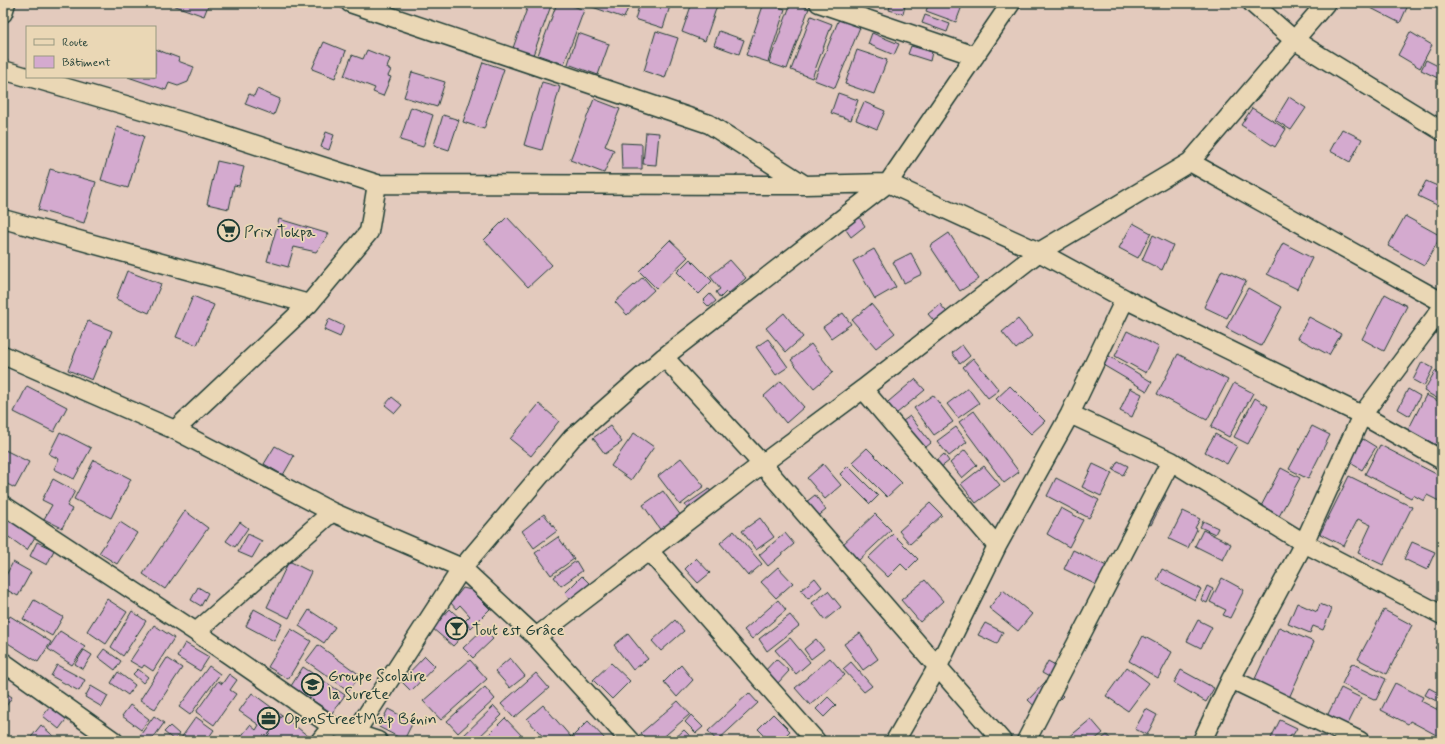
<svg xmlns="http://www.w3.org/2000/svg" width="1445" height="744" font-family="Mynerve,sans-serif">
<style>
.building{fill:#d4aacf;stroke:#1f3d34}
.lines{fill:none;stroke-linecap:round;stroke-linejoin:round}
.street-casing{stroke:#1f3d34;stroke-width:21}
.street{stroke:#ead7b5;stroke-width:18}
.labels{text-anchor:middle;stroke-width:3.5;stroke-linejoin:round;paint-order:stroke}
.poi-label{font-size:16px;fill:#1f3d34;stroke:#ead7b5;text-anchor:start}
</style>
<rect width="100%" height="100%" fill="#e3cabd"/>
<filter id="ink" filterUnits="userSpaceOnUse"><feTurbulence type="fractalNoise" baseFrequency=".025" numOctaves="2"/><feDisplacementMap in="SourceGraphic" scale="8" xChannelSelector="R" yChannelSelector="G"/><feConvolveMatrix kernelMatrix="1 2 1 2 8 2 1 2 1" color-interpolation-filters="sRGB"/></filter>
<g filter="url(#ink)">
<path class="building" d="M167 3H209L204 16Z
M529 3H552L533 55 513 48Z
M557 3H565L584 10 564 64 538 55Z
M581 3H630L624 18Z
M640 3H671L663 28 635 19Z
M692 3H718L705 41 682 32Z
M764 3 785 9 768 62 746 55Z
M791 3 809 8 787 69 769 63Z
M891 3H897L905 6 903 14 889 10Z
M929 3H955L962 6 956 22 926 11Z
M1371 3H1409L1400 23 1369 7Z
M925 15 950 24 947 32 922 23Z
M811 16 832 24 812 78 791 70Z
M839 19 860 27 835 88 814 80Z
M656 31 678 38 665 78 644 71Z
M719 31 744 40 739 54 714 45Z
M1410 32 1432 45 1420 68 1398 55Z
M578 33 609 44 598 75 568 64Z
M872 33 899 44 894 55 868 44Z
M324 42 346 51 335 78 312 69Z
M911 46 932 52 930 61 908 54Z
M155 49 179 58 178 61 194 67 188 82 178 86 169 83 166 90 128 77H155Z
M367 50 390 59 387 68 391 70 388 76 391 77 383 96 373 92 375 88 344 76 352 55 363 59Z
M857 50 887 60 874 94 845 84Z
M1426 60 1442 68V80L1421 70Z
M483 62 504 69 484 129 463 122Z
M412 72 445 82 437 107 404 97Z
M542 82 560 87 542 150 524 145Z
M257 89 280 99 274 115 245 104 249 94 254 96Z
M838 93 858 100 851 120 831 113Z
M1289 97 1306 108 1291 130 1275 120Z
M594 99 620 109 605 146 614 150 604 173 570 160Z
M864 102 885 111 877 129 856 120Z
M411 107 433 115 423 147 400 140Z
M1252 108 1286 129 1275 147 1241 125Z
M443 115 459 120 449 150 434 145Z
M117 127 144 136 128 188 101 180Z
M1342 129 1362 139 1350 162 1330 151Z
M326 132 334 135 329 150 321 147Z
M646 132 659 133 656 165 643 164Z
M621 143 642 144V169H622Z
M217 161 244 167 239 186 234 185 229 209 207 204Z
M50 169 96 182 84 223 38 210Z
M1426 181 1442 188 1441 207 1418 196Z
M1405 216 1441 236 1424 266 1388 246Z
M507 217 552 265 528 287 484 240Z
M859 217 865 226 851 237 844 227Z
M279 219 329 234 316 252 294 247 288 267 267 261Z
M1133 223 1151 233 1138 258 1119 248Z
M949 233 979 279 960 291 930 246Z
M1153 235 1173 245 1162 270 1142 260Z
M670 240 688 257 656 288 639 271Z
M1283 243 1312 258 1297 289 1267 274Z
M874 249 896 287 875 299 853 261Z
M911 253 922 274 904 283 893 262Z
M690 259 712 281 699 294 677 272Z
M730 260 746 278 728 294 726 292 720 298 716 292 720 289 710 276Z
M1222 270 1246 281 1227 318 1204 307Z
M127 271 161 284 149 313 116 299Z
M643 277 654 290 627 315 615 302Z
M1248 288 1282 307 1261 346 1226 328Z
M710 294 716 301 709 307 703 301Z
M1385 294 1407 306 1384 351 1362 339Z
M193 296 214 305 197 345 176 337Z
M871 304 895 333 876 348 852 320Z
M940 304 951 317 939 327 928 314Z
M784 313 803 337 786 352 766 328Z
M843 313 851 324 831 338 823 327Z
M1309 317 1341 334 1329 355 1298 338Z
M329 319 344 326 340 337 324 330Z
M1018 319 1032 336 1016 349 1002 332Z
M88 321 112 331 92 380 68 370Z
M1127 331 1159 347 1146 373 1115 356Z
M768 339 788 367 776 375 756 347Z
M811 344 833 372 814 388 791 360Z
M962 345 970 356 960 364 952 353Z
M1178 354 1228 380 1207 420 1157 394Z
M1109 356 1152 382 1147 391 1103 365Z
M973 358 999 390 988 398 963 367Z
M1422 362 1433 368 1424 386 1413 380Z
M1435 371 1442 375V401L1424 391Z
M915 379 925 390 891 418 882 407Z
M781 381 804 407 786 423 764 396Z
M1234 383 1253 393 1229 437 1211 427Z
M27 386 67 407 54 432 14 412Z
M1010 386 1045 421 1031 434 996 399Z
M968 388 979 403 958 418 947 404Z
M1130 388 1142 394 1132 417 1120 411Z
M1408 389 1420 396 1410 416 1398 409Z
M933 395 953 422 934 435 914 408Z
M1426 395 1442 403V444L1440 447 1408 430Z
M392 397 402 405 395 413 385 405Z
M1255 398 1268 406 1248 444 1234 437Z
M539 404 559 421 531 456 510 439Z
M974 411 1019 472 1004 483 959 422Z
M910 416 931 443 921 451 899 424Z
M610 426 622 442 605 454 593 438Z
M1312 426 1330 435 1308 479 1289 469Z
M956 427 967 442 949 456 937 441Z
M60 432 91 448 74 479 54 469 59 459 49 454Z
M634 433 654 447 631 480 611 466Z
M1215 434 1237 446 1227 464 1205 452Z
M1363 439 1376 447 1362 470 1349 462Z
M1380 445 1442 477V495L1439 501 1427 495 1424 501 1413 495 1411 498 1365 474Z
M275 446 294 456 283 475 264 464Z
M867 448 902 483 887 497 852 462Z
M3 449 29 462 15 488 3 482Z
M965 450 977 465 962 478 950 463Z
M944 454 949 461 940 468 935 462Z
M681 458 704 486 680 505 658 476Z
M94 460 131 479 111 518 74 499Z
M1118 461 1128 466 1123 475 1113 470Z
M823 464 841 485 825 499 807 478Z
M1093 464 1112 473 1101 496 1082 487Z
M848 466 878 496 870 504 840 474Z
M984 466 1000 485 976 503 961 484Z
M1281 468 1300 478 1277 520 1259 510Z
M1349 476 1412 507 1383 565 1358 553 1371 525 1358 519 1344 546 1320 534Z
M1056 478 1099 500 1089 518 1047 496Z
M53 479 75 491 67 506 72 509 62 528 44 519 52 505 42 500Z
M709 489 720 504 696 521 685 505Z
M1155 489 1166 495 1151 525 1140 520Z
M663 491 689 527 668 541 643 505Z
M815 495 826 510 816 518 805 503Z
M930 503 942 515 910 544 899 531Z
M1061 508 1083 520 1069 547 1047 534Z
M185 511 208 528 165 589 143 574Z
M1183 511 1200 519 1195 528 1197 529 1188 548 1169 539Z
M3 514 35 537 27 550 3 533Z
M544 514 557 531 534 548 522 531Z
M875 514 891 530 858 561 842 545Z
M760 518 774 537 756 550 742 531Z
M1203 521 1218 528 1215 534 1200 527Z
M120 522 137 533 117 564 99 553Z
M240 522 248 528 235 547 226 541Z
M1203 530 1231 544 1223 560 1195 546Z
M734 531 762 564 748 576 720 543Z
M785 533 794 544 768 566 759 555Z
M248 534 262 541 252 558 238 552Z
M893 534 918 559 907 570 901 564 888 577 868 558Z
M558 537 574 559 551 575 535 553Z
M37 542 54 550 47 565 30 556Z
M1412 542 1435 552 1427 570 1404 559Z
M1073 550 1115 570 1105 589 1064 569Z
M696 558 710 573 698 583 685 569Z
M289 561 311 572 289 618 267 607Z
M576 561 582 571 561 586 554 577Z
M13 562 31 572 18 596 3 588V581Z
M778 567 793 583 776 598 761 582Z
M1162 569 1201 589 1195 600 1157 580Z
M582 576 601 595 583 612 565 593Z
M815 578 822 587 808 599 801 590Z
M1222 578 1244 590 1230 618 1223 615 1226 610 1210 602Z
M925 580 943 601 920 622 901 600Z
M1207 586 1213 589 1207 603 1201 600Z
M198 587 208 593 201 606 191 600Z
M463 588 471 590 490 609 471 628 465 621 470 616 460 605 456 609 451 603Z
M1003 590 1032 614 1018 631 989 608Z
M828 591 841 607 825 620 812 603Z
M107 599 127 612 106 644 87 631Z
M34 600 63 617 52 636 23 619Z
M778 600 786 610 752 639 744 630Z
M1297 603 1317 612 1320 604 1332 609 1323 630 1313 626 1310 633 1288 624Z
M254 609 282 624 274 641 246 626Z
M450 609 470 628 453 646 432 628Z
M309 610 335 627 324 643 299 626Z
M1384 610 1412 625 1387 674 1358 659Z
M132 611 146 621 123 656 111 647Z
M790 615 799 626 767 651 759 639Z
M10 616 51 642 38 662 3 640V627Z
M675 620 684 631 661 651 652 641Z
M1198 620 1212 627 1201 648 1187 641Z
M985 623 1003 632 997 644 978 635Z
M154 625 174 638 153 671 144 665 142 668 130 661Z
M1279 627 1314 642 1289 698 1254 681Z
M291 629 311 641 288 679 268 667Z
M483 629 493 639 473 658 463 648Z
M60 631 85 647 72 665 48 649Z
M860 633 878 659 863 670 844 644Z
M628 634 648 659 633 670 614 645Z
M1143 636 1172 652 1158 678 1129 661Z
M790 638 810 662 796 674 775 650Z
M1441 638 1442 639V651L1435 648Z
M816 639 824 649 811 659 804 649Z
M185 643 209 657 200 671 177 657Z
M318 645 360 675 349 691 306 661Z
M104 649 121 661 115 670 98 657Z
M84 650 92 655 83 669 75 664Z
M425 656 435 666 411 691 401 681Z
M167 658 182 668 155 709 140 700Z
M510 658 525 676 510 688 495 671Z
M830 658 845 675 810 705 795 688Z
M776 659 789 671 777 684 763 673Z
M470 660 487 679 441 720 423 701Z
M1048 661 1070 673 1064 685 1042 673Z
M851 662 872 686 864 692 843 669Z
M611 663 630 681 612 699 593 680Z
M1352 663 1386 679 1376 700 1342 684Z
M57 665 85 680 79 691 51 676Z
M681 665 693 680 677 697 664 682Z
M209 666 220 674 190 715 179 707Z
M303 667 345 695 332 713 291 686Z
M1127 667 1149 683 1128 711 1106 696Z
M138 669 148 677 143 683 133 674Z
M1181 670 1214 688 1206 702 1174 683Z
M118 672 135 685 128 695 111 683Z
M536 673 549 688 514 718 501 704Z
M229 674 237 680 230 690 236 694 214 725 196 712 218 681 222 684Z
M1047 680 1063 696 1044 715 1028 700Z
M1395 683 1423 697 1421 701 1442 712V738L1410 721 1408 724 1381 710Z
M91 686 108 696 102 707 85 697Z
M485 687 495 699 458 733 447 721Z
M1341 688 1361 698 1347 726 1327 716Z
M1429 688 1442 695V704L1425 695Z
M3 691 12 697 3 711Z
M252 693 282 715 264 741H233L237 736 240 738 250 725 256 730 259 725 239 711Z
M749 693 758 703 717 741 708 731Z
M828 697 836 705 824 717 816 709Z
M678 701 690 714 659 741H648L641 733Z
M52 704 68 717 59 729 43 716Z
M130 705 149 719 141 730 122 716Z
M543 705 571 737 567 741H547L527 719Z
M494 706 502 715 475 741H465L461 738Z
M388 709 413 722 404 740 379 727Z
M1146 709 1157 715 1147 735 1135 729Z
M773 714 790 731 780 741H770L758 729Z
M282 715 314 741H264Z
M691 715 703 727 696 733 685 722Z
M154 716 164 723 151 741H136Z
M196 717 214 730 206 741H179Z
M505 718 523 737 519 741H493L488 735Z
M1091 719 1103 733 1093 741H1070L1068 738Z
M1280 720 1297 728 1293 735 1291 734 1288 741H1277L1271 738Z
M588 721 605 739 603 741H568Z
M41 725 59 741H28Z
M170 726 179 734 174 740 164 732Z
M684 730 693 739 690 741H674L673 740Z
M1107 735 1112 741H1099Z"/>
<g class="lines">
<defs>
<path id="street" d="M350 3 709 124 805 185
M819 3 975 56
M1252 3 1294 40 1442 131
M3 13 6 3
M3 70 27 77
M29 77 201 127 377 184 805 185 888 183 1039 252 1125 299 1362 415 1442 460
M1190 162 1442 302
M3 219 309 304
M3 355 175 430 332 512 462 568 536 637 630 741
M664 357 762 464 1002 741
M863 389 997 546
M1070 414 1171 461 1304 543 1442 615
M175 430 309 304 369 232 377 184
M3 505 196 632 332 726 378 741
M649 551 816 741
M196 632 332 512
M536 637 762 464 863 389 1039 252 1190 162 1326 3
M3 662 114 741
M1231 679 1360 741
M355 733 462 568 572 438 664 357 888 183 1011 3
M320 741 332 726
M895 741 938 666 997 546 1070 414 1125 299
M1026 741 1171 461
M1202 741 1231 679 1304 543 1362 415 1442 308"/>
</defs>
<use href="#street" class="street-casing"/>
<use href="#street" class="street"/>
</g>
</g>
<defs>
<symbol id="supermarket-ring" viewBox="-11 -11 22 22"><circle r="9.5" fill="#ead7b5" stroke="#1f3d34" stroke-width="1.5"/><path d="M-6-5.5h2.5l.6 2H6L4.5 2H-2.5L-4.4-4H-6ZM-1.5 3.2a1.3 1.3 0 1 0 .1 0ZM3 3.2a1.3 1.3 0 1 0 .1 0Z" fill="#1f3d34"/></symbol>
<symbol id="bar-ring" viewBox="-11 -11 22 22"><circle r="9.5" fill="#ead7b5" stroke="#1f3d34" stroke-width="1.5"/><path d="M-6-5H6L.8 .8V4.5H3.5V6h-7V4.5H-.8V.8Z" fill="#1f3d34"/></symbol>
<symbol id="school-ring" viewBox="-11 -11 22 22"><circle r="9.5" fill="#ead7b5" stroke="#1f3d34" stroke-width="1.5"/><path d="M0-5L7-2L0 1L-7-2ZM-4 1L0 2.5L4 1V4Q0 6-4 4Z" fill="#1f3d34"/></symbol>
<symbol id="office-ring" viewBox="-11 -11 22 22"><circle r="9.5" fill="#ead7b5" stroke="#1f3d34" stroke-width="1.5"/><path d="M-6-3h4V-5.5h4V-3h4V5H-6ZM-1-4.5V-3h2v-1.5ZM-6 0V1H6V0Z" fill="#1f3d34"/></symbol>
</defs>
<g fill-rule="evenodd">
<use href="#supermarket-ring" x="216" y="218" width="25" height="25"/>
<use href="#bar-ring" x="444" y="616" width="25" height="25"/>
<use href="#school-ring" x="300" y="672" width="25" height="25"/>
<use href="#office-ring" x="256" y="706" width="25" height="25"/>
</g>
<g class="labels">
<g class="poi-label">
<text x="244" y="237">Prix Tokpa</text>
<text x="472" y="635">Tout est Grâce</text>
<text x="328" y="681">Groupe Scolaire<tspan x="328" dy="18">la Surete</tspan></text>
<text x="284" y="724">OpenStreetMap Bénin</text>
</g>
</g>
<rect width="1445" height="744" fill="none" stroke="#ead7b5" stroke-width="16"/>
<rect x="8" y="8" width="1429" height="728" fill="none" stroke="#1f3d34" stroke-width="1.5" filter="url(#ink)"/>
<rect x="26" y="26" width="130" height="52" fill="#ead7b5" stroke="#999981"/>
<rect x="34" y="39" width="20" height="6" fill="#ead7b5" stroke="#999981"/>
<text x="62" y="46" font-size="12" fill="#1f3d34">Route</text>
<rect x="34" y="56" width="20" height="12" fill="#d4aacf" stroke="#999981"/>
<text x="62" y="66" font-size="12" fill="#1f3d34">Bâtiment</text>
</svg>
